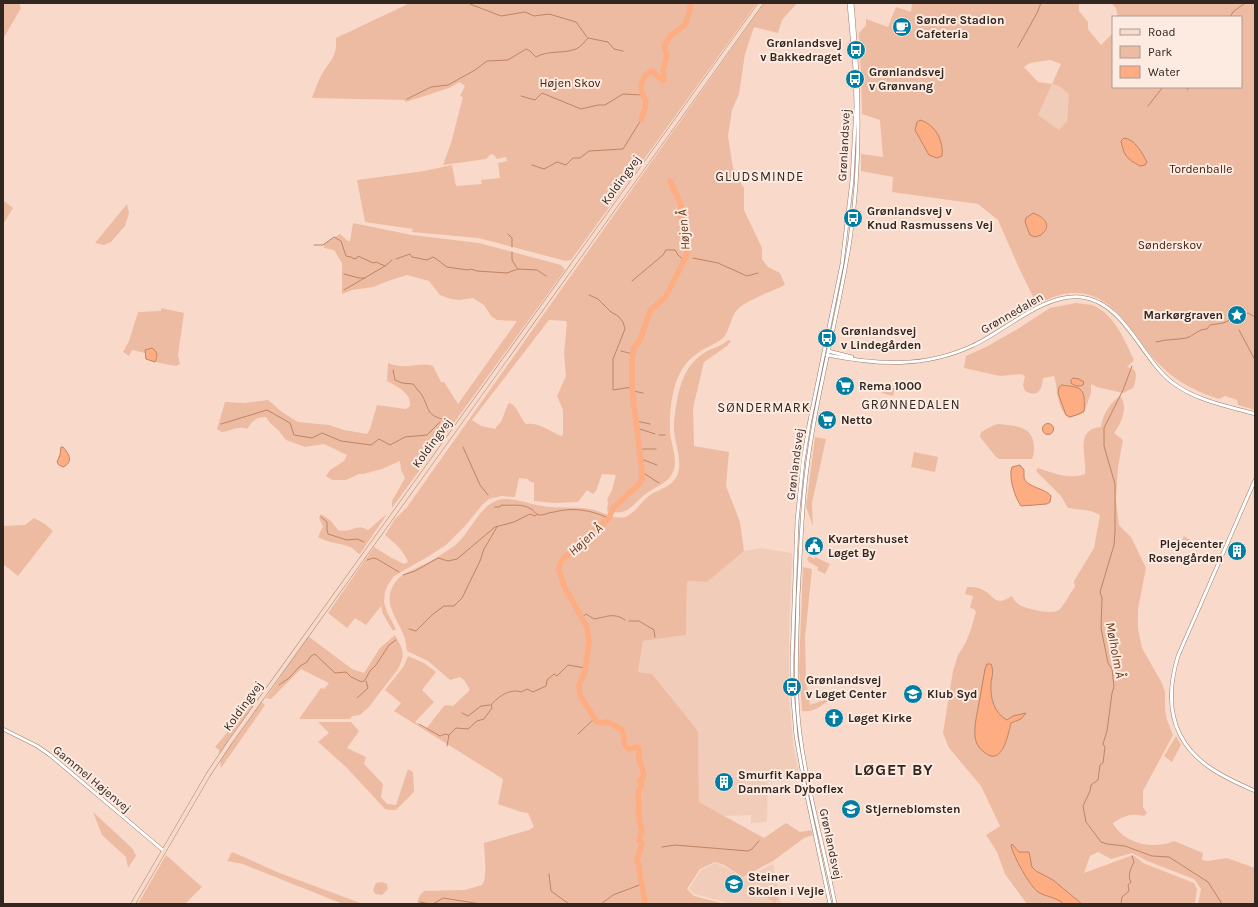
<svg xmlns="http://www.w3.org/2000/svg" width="1258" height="907" font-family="Karla,sans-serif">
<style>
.built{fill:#f1ccb9}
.green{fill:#edbba1;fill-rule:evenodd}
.water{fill:#feac81;stroke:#c08464}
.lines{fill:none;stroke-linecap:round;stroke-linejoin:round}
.stream{stroke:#c08464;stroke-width:1}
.river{stroke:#feac81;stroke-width:5.5}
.minor-casing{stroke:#997d6f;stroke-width:4}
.major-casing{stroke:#b08b78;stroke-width:5}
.minor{stroke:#fff;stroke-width:3}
.major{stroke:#f8daca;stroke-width:4}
.labels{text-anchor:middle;stroke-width:4;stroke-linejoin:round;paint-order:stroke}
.poi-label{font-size:12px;font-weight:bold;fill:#312620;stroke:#fdeae0;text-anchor:start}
.park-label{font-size:12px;fill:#412110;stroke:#fdeae0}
.street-label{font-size:12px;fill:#312620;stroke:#fdeae0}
.neighbourhood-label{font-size:13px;letter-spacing:1px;fill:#312620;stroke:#fdeae0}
.water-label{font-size:13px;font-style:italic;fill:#6a3618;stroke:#fdeae0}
.district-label{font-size:16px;font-weight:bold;letter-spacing:1px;fill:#312620;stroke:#fdeae0}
</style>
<rect width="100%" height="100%" fill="#f9daca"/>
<path class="built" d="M1052 84 1059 86 1069 94 1067 121 1059 131 1038 115Z
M761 548 792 553 789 638V696L793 743 800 779 768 782 767 822 751 823V815L724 816 699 802 698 730 638 673 643 641 686 635 687 581 707 582 744 551Z
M715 863 727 868 744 878 773 864 781 904H728L721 901 695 894 689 889 701 870Z"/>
<path class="green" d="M3 3H19L21 8 3 39Z
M410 3H757L571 260 566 261 478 238 412 232 413 229 365 222 357 180 424 171 452 165 456 186 482 184 481 180 500 178 498 163 507 161 506 157 497 159 494 155 491 154 486 159 443 165 451 143 463 97 460 96 465 86 460 82 449 88 406 102 404 100 312 98C315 90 318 81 322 74 331 59 337 57 336 38Z
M764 3H797L782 20 778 33 754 27 745 54 739 94 732 110 728 136 733 168 744 188V210L762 248V259L768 267 780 273 785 285C773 291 746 300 737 310 730 318 729 334 722 339 718 342 713 344 708 347 696 353 686 361 680 373 672 387 669 414 670 430 670 445 681 463 670 477 665 484 651 489 643 496 630 508 626 516 607 511L608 502 607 500 612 490 616 475 602 474 596 491 593 494 587 490 578 502 555 503 534 501V483L529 481 528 479 519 478 515 497 501 496 489 499 483 504 465 526 446 545 429 556 394 576 388 585 385 592 384 602 387 612 396 629 393 631 383 614 381 606 366 625 355 618 347 628 328 613 374 547 392 558 404 564 408 562C404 551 394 542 385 535L395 519 407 507ZM549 320 566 321 567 323 564 353 566 376 557 396 563 410V435L561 436C550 431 538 422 526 424 519 417 519 408 510 403L508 404 501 422 496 427V429L481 426 472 420Z
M912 3H1079V11L1088 22V29L1101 45 1113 33V87H1241V17H1118L1116 8 1111 3H1255V410L1238 405 1237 400 1225 396 1219 399C1197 392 1177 382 1161 366 1131 336 1112 282 1060 295 1052 297 1044 301 1037 305L1019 268 998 220 978 204 892 192 893 177 861 171V154L883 157 880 120 862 114 861 74 859 33 866 25V19L888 27 896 7 911 12ZM1050 60 1061 64 1052 84 1038 82 1024 67 1030 63ZM1052 84 1059 86 1069 94 1067 121 1059 130 1038 115Z
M3 200 13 208 3 224Z
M127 204 129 213 125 226 111 242 104 245 95 243Z
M353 223 412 235 479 243 561 265 565 270 392 508V501L405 478 401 470 400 461 382 469 363 474H359L346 480H332L326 476 330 470 344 461 347 455 324 444 305 447 286 440 279 431 270 423 266 417C256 417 252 421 247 429 239 425 230 431 222 432L217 429 225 402 244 403 268 400 282 412 298 422 329 425 344 430 367 434 370 429 377 405 406 409 410 406C412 393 396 386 387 381L388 363C407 371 420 361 433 366L441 382H444L458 404 517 321 497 320 491 316 484 305 473 298 459 300 451 299 440 295 429 281 407 275 391 280 373 287 352 290 342 294V263L334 250 324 248V244L340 234 348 241H350Z
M1076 303C1081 304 1087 304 1092 305 1114 313 1125 341 1134 360L1127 367C1140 369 1136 379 1133 388L1123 393 1097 387 1091 384V393L1084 413 1069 418C1055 406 1059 391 1054 376L1043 378C1042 390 1038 398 1025 391L1023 385 1025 376 1021 374 1000 376 964 368 966 356 986 347 1016 330 1050 308ZM1062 385C1081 389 1082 386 1085 406L1066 415 1058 393 1059 387Z
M161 308 184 313 178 355 180 364 176 366 155 362 158 357 145 350V353L132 350 129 356 123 352 129 341 138 312 161 311Z
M728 340 731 341 727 346 704 362 693 408 694 446 729 452 726 486 740 522 744 551 707 582 687 581 686 635 643 641 638 672 652 674 698 731 699 802 764 838 786 823 800 832 811 830 813 835 804 838 773 861 743 877 724 865 715 862 700 869 687 889 694 896 725 904H418L417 903 420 895 424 891 465 890 482 885C488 877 484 853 484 843L529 830 534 827 528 813 521 812 498 804 503 779 394 711 401 703 385 690 404 666 408 656 424 663 436 672 422 690 434 702 415 722 426 729 443 707 446 705 453 706 470 690 464 680 460 677 450 680 428 661 407 651C406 646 406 641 404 636 399 623 387 608 390 594 391 588 395 582 399 578 406 572 417 568 425 564 435 559 445 552 454 546 471 534 479 502 503 499 516 498 529 504 542 506 558 509 574 506 590 509 602 511 613 520 625 517 628 516 630 514 633 512 639 507 643 500 650 495 656 491 663 489 669 485 690 470 672 443 674 423 677 397 680 368 704 353 712 348 721 347 728 340Z
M883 385 895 388 893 396 882 393Z
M1120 396C1129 406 1121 424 1114 433L1123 440 1118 467 1116 499 1119 525 1131 537 1146 568 1138 609V629L1142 648 1162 683 1165 692V709L1167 720 1173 735 1143 791V807L1147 813 1144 816C1131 813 1124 816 1113 823 1124 844 1154 850 1174 841L1203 853 1202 860 1208 861 1227 858 1255 868V904H1198L1201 889 1194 879 1147 861 1132 853 1111 859 1098 852 1090 856 1084 873 1133 855 1143 863 1194 883 1197 889 1195 904H1082L1053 880 1036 871 1032 867 1030 855 1019 852 1016 847 1014 856 1034 888C1043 896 1055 896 1064 904H1027L1005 874 997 852 986 835 1000 826 981 786 949 748 943 733 953 671 958 655 966 642 971 629 976 612 974 609 970 608 973 596 965 594 967 587C972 587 977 587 981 589 996 595 993 608 1012 596 1014 600 1016 603 1020 605 1026 609 1053 615 1059 610 1063 607 1071 591 1075 587L1074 581 1094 548 1100 515 1091 511 1068 508 1061 496 1036 471 1038 468C1053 473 1070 480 1085 474 1087 457 1074 429 1101 427 1102 415 1110 403 1120 396ZM992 666C993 673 991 678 991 685 991 699 994 713 1007 720L1013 716 1016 722 1011 723 1008 736 1001 753 975 737C974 712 984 689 992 666Z
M999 424C1015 426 1033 426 1034 446 1034 451 1034 455 1032 459H999L996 457 980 437 981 432 994 425Z
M815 437 826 439 812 503 813 526 806 507Z
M914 452 938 457 935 472 911 467Z
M321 514 330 520 338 530C352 534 357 522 368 530 375 525 380 519 387 514L360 554C356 553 354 548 350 547 340 543 328 543 318 537L323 526 319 518Z
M34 518 45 524 53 531 18 576 3 564V526L25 525Z
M1184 536 1190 540 1187 548 1180 545Z
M809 556 814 559 815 557 830 564 825 574 817 570 818 567 809 562 807 559Z
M803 567 812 569 805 638 806 680 810 705 833 697C824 704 814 713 802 711L799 669Z
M395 635C403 650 406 653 398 669L369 707 360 715 352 716 350 719H299L321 688 324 689 329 683 301 669 271 699 266 698 308 636 352 669 364 673 380 648Z
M256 698 265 705 221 768 219 750 215 747Z
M318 722H351L359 731 347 748 366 757 364 764 383 784 381 797 387 804 396 805 408 769 413 772 414 792 396 810H390L385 809 346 767 318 742 329 733Z
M1176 736 1181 745 1172 762 1164 756Z
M93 812 133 849 136 856 128 868 126 857 102 835Z
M232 852 244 857 277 872 363 904H343L243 864 227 861Z
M166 855 202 887 185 904H138Z
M382 882 387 884 388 889 382 895 375 894 373 890 376 883Z
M766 890 778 898 775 903 763 895Z"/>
<path class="water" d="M920 120C935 124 944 141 942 156L937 158 929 155 915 130 917 122Z
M1124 138C1135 139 1142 153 1147 162L1145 165 1140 166C1127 159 1124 156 1121 141Z
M1033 213C1044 217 1053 225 1041 235L1035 237 1030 235 1025 222 1026 218Z
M152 348C158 352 158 356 155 362L146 359 145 350Z
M1073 378 1079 379 1084 382 1083 385C1078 387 1075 386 1071 383V380Z
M1062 385C1072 387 1082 385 1084 397 1084 402 1085 406 1084 411L1079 414 1070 417 1066 415 1058 393 1059 387Z
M1042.5 429a5.5 5.5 0 1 1 11 0a5.5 5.5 0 1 1-11 0Z
M61 447H63C69 454 74 462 63 467L59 465 57 462 60 455Z
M1020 465 1024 470C1024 472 1024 475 1024 477 1025 487 1045 488 1051 496L1050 502 1047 504 1021 506C1015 498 1008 476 1012 467Z
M987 664H991C994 671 992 676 991 683 990 698 994 713 1007 720L1013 716 1026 713 1021 719 1011 723C1008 735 1002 768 984 752 979 748 976 744 975 737 974 725 977 714 979 703 981 692 983 680 985 669Z
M1012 844 1019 852H1029L1032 867 1036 871 1053 880 1082 904H1064C1056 897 1046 897 1038 892 1029 885 1014 857 1011 846Z"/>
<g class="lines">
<path class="stream" d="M470 4 501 16 525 12 534 16 549 14 576 22 587 37
M1230 17 1233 12 1245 3
M1018 47 1037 13 1041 3
M1187 90 1189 87
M521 96 535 100 542 93 581 109 598 105H605L623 94 642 95
M407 99 431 87 448 85 475 70 487 61 508 60 526 49 530 51 536 57C548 50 563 54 576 49 581 47 585 41 588 38L608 42 614 49 623 51
M1148 106 1163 87
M532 165 544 169 557 162 566 165 573 158H580L589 151 623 149 641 120
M508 234 512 238V247
M314 245H323L334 237 341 241 346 256 351 257 354 259 357 258 358 256 373 263 377 262 378 263 385 266
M512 252V260L517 268
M686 257H688
M693 258 718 263 747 276 758 273
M396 259 410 254 412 257 427 260 433 257 435 258 447 267 468 270 471 269 477 271 507 273 518 269 537 270 546 276
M344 274 359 278H365
M632 281 663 255 666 250H675L678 255 684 260
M344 290 385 266 392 260
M589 295 598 299 611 312 618 316 623 322 625 329 613 359V390L632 387
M1235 319V322L1237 325
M1239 330 1255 360
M1156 342C1166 339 1176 340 1186 338 1194 336 1198 329 1207 329L1210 325 1223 323 1248 313 1255 317
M621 351 633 354
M1132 366 1123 390 1104 428V446L1115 484V531L1114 545 1100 592 1102 598 1101 628 1108 663 1112 669 1114 687 1112 693 1107 731 1103 744 1105 747 1103 763 1100 765 1098 780 1091 785 1090 791 1083 806 1086 822 1101 842 1107 844 1125 846 1152 856 1169 857 1208 882 1222 904
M393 370 395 380 402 383 413 384C416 388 420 392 423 397 429 409 427 415 442 419
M633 391 643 393
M636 421 650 424
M221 424 267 410 290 423 294 435 312 438 322 433 341 441 371 445 379 439 390 445 405 437 427 435 440 422
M637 428 655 434
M659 435H665
M463 447 480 485 488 495
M640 449H656
M641 459 657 465
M642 472 659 483
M495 507H500L501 505C511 506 522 503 531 509 534 510 535 514 538 515 543 516 549 512 554 512 573 507 591 510 608 518
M321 517 327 522V530L328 534 347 540 357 539 364 542
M367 560 373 558 377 559 399 572
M403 575 415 571 438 558 448 561 457 559 495 527 514 522 530 514 535 516 537 514
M582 617 586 614 594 619C607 617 614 612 625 620
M629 621H639L654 630 655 637
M409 629 416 631 433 614 444 606H454L462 598 480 561 484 549 497 527
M279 685 289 678 300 666 307 662 311 656 315 654 335 673 346 672 351 677 362 682 365 680 370 671 376 665 389 645 396 640
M357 698 368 688 366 681
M462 713 468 716 481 706 490 705
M419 724 440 736 445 734 449 735 456 728 468 729 477 721 484 719 492 708 491 705C498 697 510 688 521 692L527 689 533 692 546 686 547 680 554 674 557 676 568 665 585 668
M578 734 594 719
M447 746 449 735
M662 847 675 845 748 851 752 849 759 841
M549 874 551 891 569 904
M420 902 430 904
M433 904 443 898 481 904
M601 904 613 895 642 884
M1121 904 1122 897 1129 891 1128 885 1131 882C1127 876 1131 868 1134 862L1132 856"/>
<path class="river" d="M641 120 645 108 646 101C638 90 640 78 651 71 655 72 658 78 662 80H664L663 71 667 55 664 48 665 45 670 36 685 25 690 10V3
M645 904C644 894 642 885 640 875 639 868 641 867 637 860L642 843 639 841 640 835 642 833 638 810 639 806 638 798 639 789 642 785 640 781 644 775 639 758V750L638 747C634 747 632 749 628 749L624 743V736L621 729 607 722 600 723 596 721 580 695 579 685 585 672 589 641 587 627 564 586 559 570 560 564 564 558 579 546 609 518 613 508 639 484 642 479V472L632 387V359L634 348 640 340 650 311 666 296 686 257 687 251 681 229 684 227V224L680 215 681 205 670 181"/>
<defs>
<path id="minor" d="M828 351 852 357
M827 355C878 365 924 368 972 346 1005 331 1044 293 1081 297 1125 302 1141 359 1173 383 1197 401 1227 406 1255 414
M1255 480 1178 656C1165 699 1169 739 1209 767 1223 777 1239 784 1255 791
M3 729 37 746 50 755 164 851
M830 904 805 787 796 736 792 687V659L797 521 803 461 809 425 842 264 852 180 856 106 855 69 849 3
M835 904C824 847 807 791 800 734 794 688 797 643 798 597 800 563 801 530 804 496 811 410 837 326 850 240 862 160 859 83 852 3"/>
<path id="major" d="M133 904 208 775 230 742 761 3"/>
</defs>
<use href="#minor" class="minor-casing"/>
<use href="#major" class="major-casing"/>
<use href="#minor" class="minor"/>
<use href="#major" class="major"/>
</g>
<defs>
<symbol id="cafe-disc" viewBox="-11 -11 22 22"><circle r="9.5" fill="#007da3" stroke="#fdeae0"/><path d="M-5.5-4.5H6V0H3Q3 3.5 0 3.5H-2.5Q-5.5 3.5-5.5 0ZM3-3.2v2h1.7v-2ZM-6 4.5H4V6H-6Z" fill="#fff"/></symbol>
<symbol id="bus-disc" viewBox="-11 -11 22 22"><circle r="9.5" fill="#007da3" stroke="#fdeae0"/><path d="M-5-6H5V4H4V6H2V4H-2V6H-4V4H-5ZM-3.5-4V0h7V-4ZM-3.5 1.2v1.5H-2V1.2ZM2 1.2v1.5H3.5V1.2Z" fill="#fff"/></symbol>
<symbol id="sight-disc" viewBox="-11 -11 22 22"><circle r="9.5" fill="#007da3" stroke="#fdeae0"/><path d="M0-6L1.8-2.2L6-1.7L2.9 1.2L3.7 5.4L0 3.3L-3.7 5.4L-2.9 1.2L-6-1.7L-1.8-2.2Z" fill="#fff"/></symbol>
<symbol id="supermarket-disc" viewBox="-11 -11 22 22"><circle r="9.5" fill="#007da3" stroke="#fdeae0"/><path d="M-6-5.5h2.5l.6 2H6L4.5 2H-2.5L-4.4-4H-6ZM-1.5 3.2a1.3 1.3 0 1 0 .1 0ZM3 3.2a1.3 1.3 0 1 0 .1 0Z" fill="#fff"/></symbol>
<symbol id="civic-disc" viewBox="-11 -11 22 22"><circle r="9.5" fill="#007da3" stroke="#fdeae0"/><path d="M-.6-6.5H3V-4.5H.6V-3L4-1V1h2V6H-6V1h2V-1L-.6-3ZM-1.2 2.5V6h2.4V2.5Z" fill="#fff"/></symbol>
<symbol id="building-disc" viewBox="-11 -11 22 22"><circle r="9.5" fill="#007da3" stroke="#fdeae0"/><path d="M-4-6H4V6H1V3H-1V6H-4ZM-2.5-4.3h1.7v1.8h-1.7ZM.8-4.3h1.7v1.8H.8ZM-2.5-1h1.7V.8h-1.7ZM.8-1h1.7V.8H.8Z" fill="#fff"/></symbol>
<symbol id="school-disc" viewBox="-11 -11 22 22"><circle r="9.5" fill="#007da3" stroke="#fdeae0"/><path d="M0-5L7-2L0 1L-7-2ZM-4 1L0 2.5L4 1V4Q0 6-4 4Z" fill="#fff"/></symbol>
<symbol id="church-disc" viewBox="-11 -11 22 22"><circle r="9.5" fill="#007da3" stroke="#fdeae0"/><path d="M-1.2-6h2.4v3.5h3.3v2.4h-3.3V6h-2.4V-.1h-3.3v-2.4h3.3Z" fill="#fff"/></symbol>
</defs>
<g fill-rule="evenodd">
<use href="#cafe-disc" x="891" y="16" width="22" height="22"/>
<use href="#bus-disc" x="845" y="39" width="22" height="22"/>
<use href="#bus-disc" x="844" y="68" width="22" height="22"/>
<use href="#bus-disc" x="842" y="207" width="22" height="22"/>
<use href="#sight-disc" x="1226" y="304" width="22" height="22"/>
<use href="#bus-disc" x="816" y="327" width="22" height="22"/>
<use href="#supermarket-disc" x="834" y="375" width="22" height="22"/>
<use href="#supermarket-disc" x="816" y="409" width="22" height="22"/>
<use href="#civic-disc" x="803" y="535" width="22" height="22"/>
<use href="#building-disc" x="1226" y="540" width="22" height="22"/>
<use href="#bus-disc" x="781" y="676" width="22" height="22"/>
<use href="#school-disc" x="902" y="683" width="22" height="22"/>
<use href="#church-disc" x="823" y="707" width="22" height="22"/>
<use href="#building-disc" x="713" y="771" width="22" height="22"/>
<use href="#school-disc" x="840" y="798" width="22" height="22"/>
<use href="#school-disc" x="723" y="873" width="22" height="22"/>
</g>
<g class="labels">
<g class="poi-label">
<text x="916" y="24">Søndre Stadion<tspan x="916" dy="14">Cafeteria</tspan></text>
<text x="842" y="47" text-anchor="end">Grønlandsvej<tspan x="842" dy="14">v Bakkedraget</tspan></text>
<text x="869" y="76">Grønlandsvej<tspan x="869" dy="14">v Grønvang</tspan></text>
<text x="867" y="215">Grønlandsvej v<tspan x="867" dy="14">Knud Rasmussens Vej</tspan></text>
<text x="1223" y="319" text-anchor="end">Markørgraven</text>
<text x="841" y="335">Grønlandsvej<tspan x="841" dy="14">v Lindegården</tspan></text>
<text x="859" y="390">Rema 1000</text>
<text x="841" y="424">Netto</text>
<text x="828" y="543">Kvartershuset<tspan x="828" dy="14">Løget By</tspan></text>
<text x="1223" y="548" text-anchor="end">Plejecenter<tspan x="1223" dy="14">Rosengården</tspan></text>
<text x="806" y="684">Grønlandsvej<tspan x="806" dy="14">v Løget Center</tspan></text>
<text x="927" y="698">Klub Syd</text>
<text x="848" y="722">Løget Kirke</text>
<text x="738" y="779">Smurfit Kappa<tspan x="738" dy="14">Danmark Dyboflex</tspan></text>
<text x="865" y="813">Stjerneblomsten</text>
<text x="748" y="881">Steiner<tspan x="748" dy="14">Skolen i Vejle</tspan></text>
</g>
<g class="park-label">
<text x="570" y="87">Højen Skov</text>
<text x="1201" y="173">Tordenballe</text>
<text x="1170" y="249">Sønderskov</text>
</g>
<g class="street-label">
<text transform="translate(844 145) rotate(-87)" y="4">Grønlandsvej</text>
<text transform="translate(621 180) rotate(-54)" y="4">Koldingvej</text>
<text transform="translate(1012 313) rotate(-30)" y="4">Grønnedalen</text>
<text transform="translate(432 443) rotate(-54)" y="4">Koldingvej</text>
<text transform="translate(795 464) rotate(-83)" y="4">Grønlandsvej</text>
<text transform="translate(243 706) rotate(-54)" y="4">Koldingvej</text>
<text transform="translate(92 779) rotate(40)" y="4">Gammel Højenvej</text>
<text transform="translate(831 844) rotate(78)" y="4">Grønlandsvej</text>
</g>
<g class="neighbourhood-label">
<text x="760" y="181">GLUDSMINDE</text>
<text x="911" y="409">GRØNNEDALEN</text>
<text x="764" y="412">SØNDERMARK</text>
</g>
<g class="water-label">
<text transform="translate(683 230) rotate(-95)" y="5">Højen Å</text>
<text transform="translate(585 539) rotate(-42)" y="5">Højen Å</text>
<text transform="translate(1116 650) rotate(79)" y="5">Mølholm Å</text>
</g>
<g class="district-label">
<text x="894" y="775">LØGET BY</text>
</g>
</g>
<rect width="1258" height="907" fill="none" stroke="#312620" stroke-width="8"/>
<rect x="1112" y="16" width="130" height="72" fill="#fdeae0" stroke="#ab9c93"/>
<rect x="1120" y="29" width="20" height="6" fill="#f8daca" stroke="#ab9c93"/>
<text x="1148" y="36" font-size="12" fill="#312620">Road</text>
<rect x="1120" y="46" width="20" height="12" fill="#edbba1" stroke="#ab9c93"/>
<text x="1148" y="56" font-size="12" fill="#312620">Park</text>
<rect x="1120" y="66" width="20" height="12" fill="#feac81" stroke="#ab9c93"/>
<text x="1148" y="76" font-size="12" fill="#312620">Water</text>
</svg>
